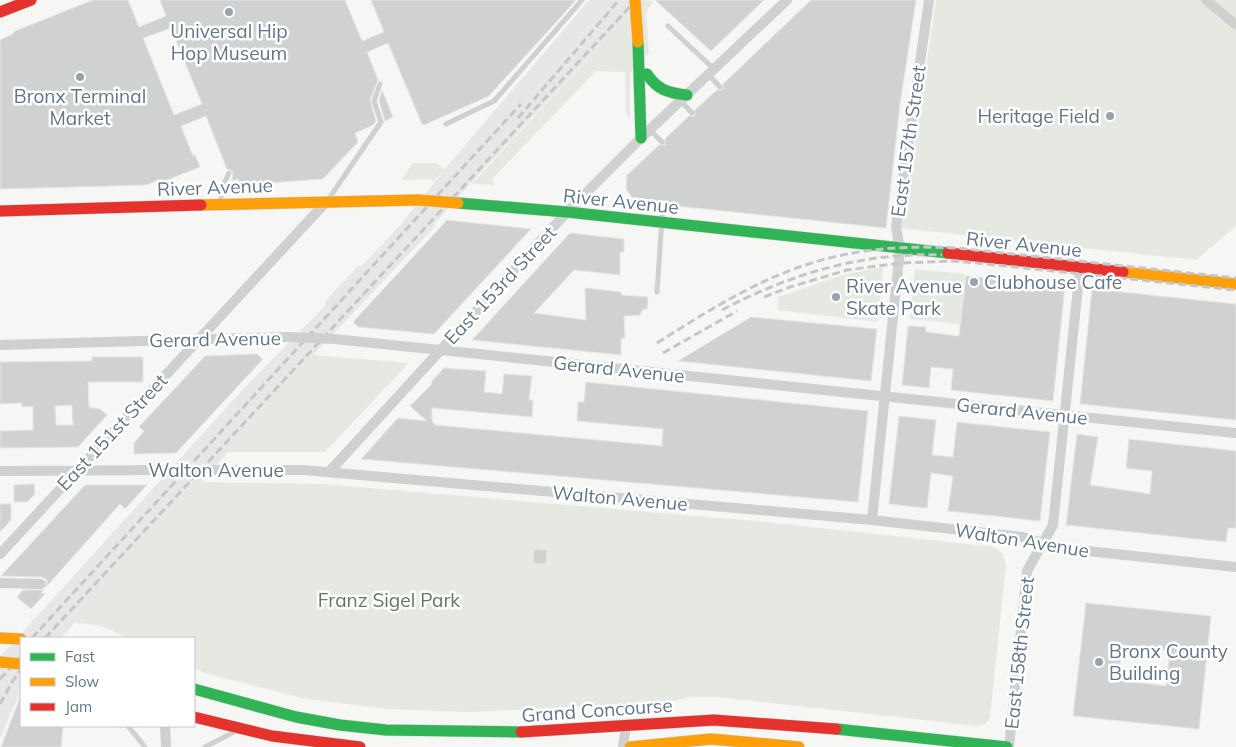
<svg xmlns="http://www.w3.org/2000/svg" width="1236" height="747" font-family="Mulish,sans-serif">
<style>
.built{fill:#e6e7e6}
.green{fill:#e5e9e2}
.building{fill:#d0d2d1;stroke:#e5e5e4;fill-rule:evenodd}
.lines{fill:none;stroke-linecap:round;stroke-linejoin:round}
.fast-casing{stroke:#d1d3d4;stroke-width:12}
.slow-casing{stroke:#d1d3d4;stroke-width:12}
.jam-casing{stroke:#d1d3d4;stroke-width:12}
.lane{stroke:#cfd1d1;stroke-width:5}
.street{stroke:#cfd1d1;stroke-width:10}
.fast{stroke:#30b455;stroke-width:11}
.slow{stroke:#ff9f0a;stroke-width:11}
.jam{stroke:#e5322d;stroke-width:11}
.rail{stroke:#c5c6c7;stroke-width:3;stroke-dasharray:8 4;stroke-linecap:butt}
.slow-bridge-casing{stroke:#d1d3d4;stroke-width:12;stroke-linecap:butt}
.street-bridge{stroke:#cfd1d1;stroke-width:10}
.slow-bridge{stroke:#ff9f0a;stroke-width:11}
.poi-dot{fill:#96a3ac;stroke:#fff;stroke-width:2}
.labels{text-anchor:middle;stroke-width:5;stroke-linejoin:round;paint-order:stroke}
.poi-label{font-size:19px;fill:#637686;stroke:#fff;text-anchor:start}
.street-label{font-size:19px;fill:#637686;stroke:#fff}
.park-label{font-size:19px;fill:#63785f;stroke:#fff}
</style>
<rect width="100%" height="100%" fill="#f6f6f4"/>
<path class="built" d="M589 0H642L472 182 437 221 432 230 313 355 202 482 61 638H21V690L0 738V657L247 385 325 306 326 300 358 266H362L402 223 445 169Z"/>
<path class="green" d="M642 0 653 1 646 13 649 53 630 72V119L626 113 625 72 596 71 492 179 495 185 472 184Z
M936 0H1236V226L1196 260 899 228 904 217Z
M413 163H436L445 169 432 182V179L401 180Z
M883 267 878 322 778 310V297L843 275Z
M915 269 965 274 960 324 910 319Z
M313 355 409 363 325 452H228Z
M202 482 322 484 766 522 994 547 1003 554 1006 565 990 717 986 724 977 726 717 697H692L666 702 472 712 386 709 302 698 205 673 194 668V638H128L101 626 73 622Z"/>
<path class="building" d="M93 0H128L139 27 166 16 160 0H345L362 41 384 32 371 0H576L489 96 424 125 422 124 388 43 367 52 378 80 370 100 376 121 373 125 355 133 358 142 323 179 240 185 238 179 232 181 233 171 227 169 206 116 181 126 193 156 195 155 200 167 162 182 161 179 146 185 0 189V40L13 34V32ZM171 28 202 104 174 115 143 38Z
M655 0H764L711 51Z
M811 0H916L900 104 886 228 667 205 664 200 659 204 635 201 626 189 627 175 659 145H665V139L689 116H695V110L717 90H723V84Z
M382 90 393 117 385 121 379 101Z
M447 220 531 229 434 334 358 327 353 322Z
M570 233 624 239V252H620V275L574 270 534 313 586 320 585 288 621 292V295L648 297 647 309H643L640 315 624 316 625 338H621V355L472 340Z
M966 276 1065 286 1053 401 951 390 953 369 931 367 929 388 902 385 908 326 926 327V332L959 336Z
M1092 289 1236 304V420L1080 404Z
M751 317 877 329 871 381 678 361Z
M257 354 263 359 176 453 134 454V443L144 431 139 427 205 356Z
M92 357H143V382H88L89 407 100 409 107 415 78 447 0 448V431L33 430V406L22 407V403L0 404V362L92 361ZM72 405 73 425H56L55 406Z
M444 368 486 371 484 392 502 394 504 374 532 376 529 400H533L532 417 432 408V421L435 425 662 446 663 429 577 421 578 402H584L586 382 868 411 858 502 361 459 398 418 427 421 410 406 431 385 432 381Z
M899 416 936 420 932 455 953 457 957 422 1050 432 1040 521 948 511 953 476 931 473 927 508 889 504Z
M1077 434 1098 437 1090 485 1150 494 1152 471 1126 468 1129 439 1236 451V528H1228L1226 542 1066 525Z
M34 484 35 494 27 502H14V485Z
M85 485H147L125 509 120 504 47 586V580L42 577 1 576Z
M0 504H11V520L0 532Z
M534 549 547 550 546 564 533 563Z
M23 590H44L41 593 45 594 31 609 17 597Z
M1086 603 1211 616 1199 729 1073 716ZM1122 645 1170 651 1166 686 1118 680Z
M21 695V726H63L61 747H1Z"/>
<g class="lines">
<defs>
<path id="fast" d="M638 42 641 138
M647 74C657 90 669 93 687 95
M458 203 567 212 948 253
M194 689 296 717 340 725 386 730 521 732
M836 729 1007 747"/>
<path id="slow" d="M201 205 418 200
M1123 272 1236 284
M0 638 21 639
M630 747 711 739 799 747"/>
<path id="jam" d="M0 12 31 0
M0 211 201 205
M948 253 1123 272
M194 717 272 736 360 747
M521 732 714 720 836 729"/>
</defs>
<use href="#fast" class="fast-casing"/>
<use href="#slow" class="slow-casing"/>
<use href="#jam" class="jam-casing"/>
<path class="lane" d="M668 26 714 69
M708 74 720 87
M681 101 692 113
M446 124 494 101 582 0
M650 130 662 142
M330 197 381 122 374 101 380 84
M220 203 223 186 229 173
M657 292 663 204
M128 726 145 747
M205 747 236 731"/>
<path class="street" d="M1206 0 1236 25
M334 339 1236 433
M0 345 287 337
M214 470H303L872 520 1023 537 1060 548 1236 567
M0 471 162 470
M329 472 567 212 641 138 787 0
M872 520 900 249 896 227 929 0
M0 554 327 201
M0 583 41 584
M165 726 166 747
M623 747 626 727
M1009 747 1027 571 1053 525 1080 268"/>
<use href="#fast" class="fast"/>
<use href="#slow" class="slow"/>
<use href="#jam" class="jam"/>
<path class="rail" d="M518 118 619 0
M764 297 790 287 847 270 900 263 957 261 1236 290
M722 310C792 273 864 252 942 255
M657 343C764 275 827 241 957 248L1236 278
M663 353 737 311
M32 638 521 104
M45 638 636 0
M0 679 21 657
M0 704 12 682 21 669"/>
<defs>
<path id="slow-bridge" d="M635 0 638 42
M418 200 458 203
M0 662 21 664"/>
</defs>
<use href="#slow-bridge" class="slow-bridge-casing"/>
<path class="street-bridge" d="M287 337 334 339
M162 470H214"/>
<use href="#slow-bridge" class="slow-bridge"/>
</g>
<g class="poi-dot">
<circle cx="229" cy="12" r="5"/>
<circle cx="80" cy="77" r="5"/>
<circle cx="1110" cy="116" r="5"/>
<circle cx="974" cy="282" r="5"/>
<circle cx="836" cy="297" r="5"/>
<circle cx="1099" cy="662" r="5"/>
</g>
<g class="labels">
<g class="poi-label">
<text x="229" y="38" text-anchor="middle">Universal Hip<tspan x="229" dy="22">Hop Museum</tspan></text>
<text x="80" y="103" text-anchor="middle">Bronx Terminal<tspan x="80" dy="22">Market</tspan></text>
<text x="1100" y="123" text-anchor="end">Heritage Field</text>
<text x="984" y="289">Clubhouse Cafe</text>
<text x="846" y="293">River Avenue<tspan x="846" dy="22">Skate Park</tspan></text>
<text x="1109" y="658">Bronx County<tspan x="1109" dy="22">Building</tspan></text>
</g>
<g class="street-label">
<text transform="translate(908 141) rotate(-82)" y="7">East 157th Street</text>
<text transform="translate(215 187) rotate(-2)" y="7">River Avenue</text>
<text transform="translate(621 201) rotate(6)" y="7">River Avenue</text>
<text transform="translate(1024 244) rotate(6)" y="7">River Avenue</text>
<text transform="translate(500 285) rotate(-47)" y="7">East 153rd Street</text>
<text transform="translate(215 339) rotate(-1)" y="7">Gerard Avenue</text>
<text transform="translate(619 369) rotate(6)" y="7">Gerard Avenue</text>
<text transform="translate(1022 411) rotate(6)" y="7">Gerard Avenue</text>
<text transform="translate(112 432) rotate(-47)" y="7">East 151st Street</text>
<text x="216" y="477">Walton Avenue</text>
<text transform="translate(620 498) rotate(5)" y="7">Walton Avenue</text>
<text transform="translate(1022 540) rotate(9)" y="7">Walton Avenue</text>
<text transform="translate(1019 653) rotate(-84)" y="7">East 158th Street</text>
<text transform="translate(597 710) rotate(-4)" y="7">Grand Concourse</text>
</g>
<g class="park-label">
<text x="389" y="607">Franz Sigel Park</text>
</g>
</g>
<rect x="20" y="637" width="175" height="90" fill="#ffffff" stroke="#c1c8cf"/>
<rect x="30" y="653" width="25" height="8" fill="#30b455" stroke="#c1c8cf"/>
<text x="65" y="662" font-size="15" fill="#637686">Fast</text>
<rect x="30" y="678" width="25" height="8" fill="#ff9f0a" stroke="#c1c8cf"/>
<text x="65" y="687" font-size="15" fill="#637686">Slow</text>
<rect x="30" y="703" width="25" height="8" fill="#e5322d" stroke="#c1c8cf"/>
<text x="65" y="712" font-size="15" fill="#637686">Jam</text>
</svg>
